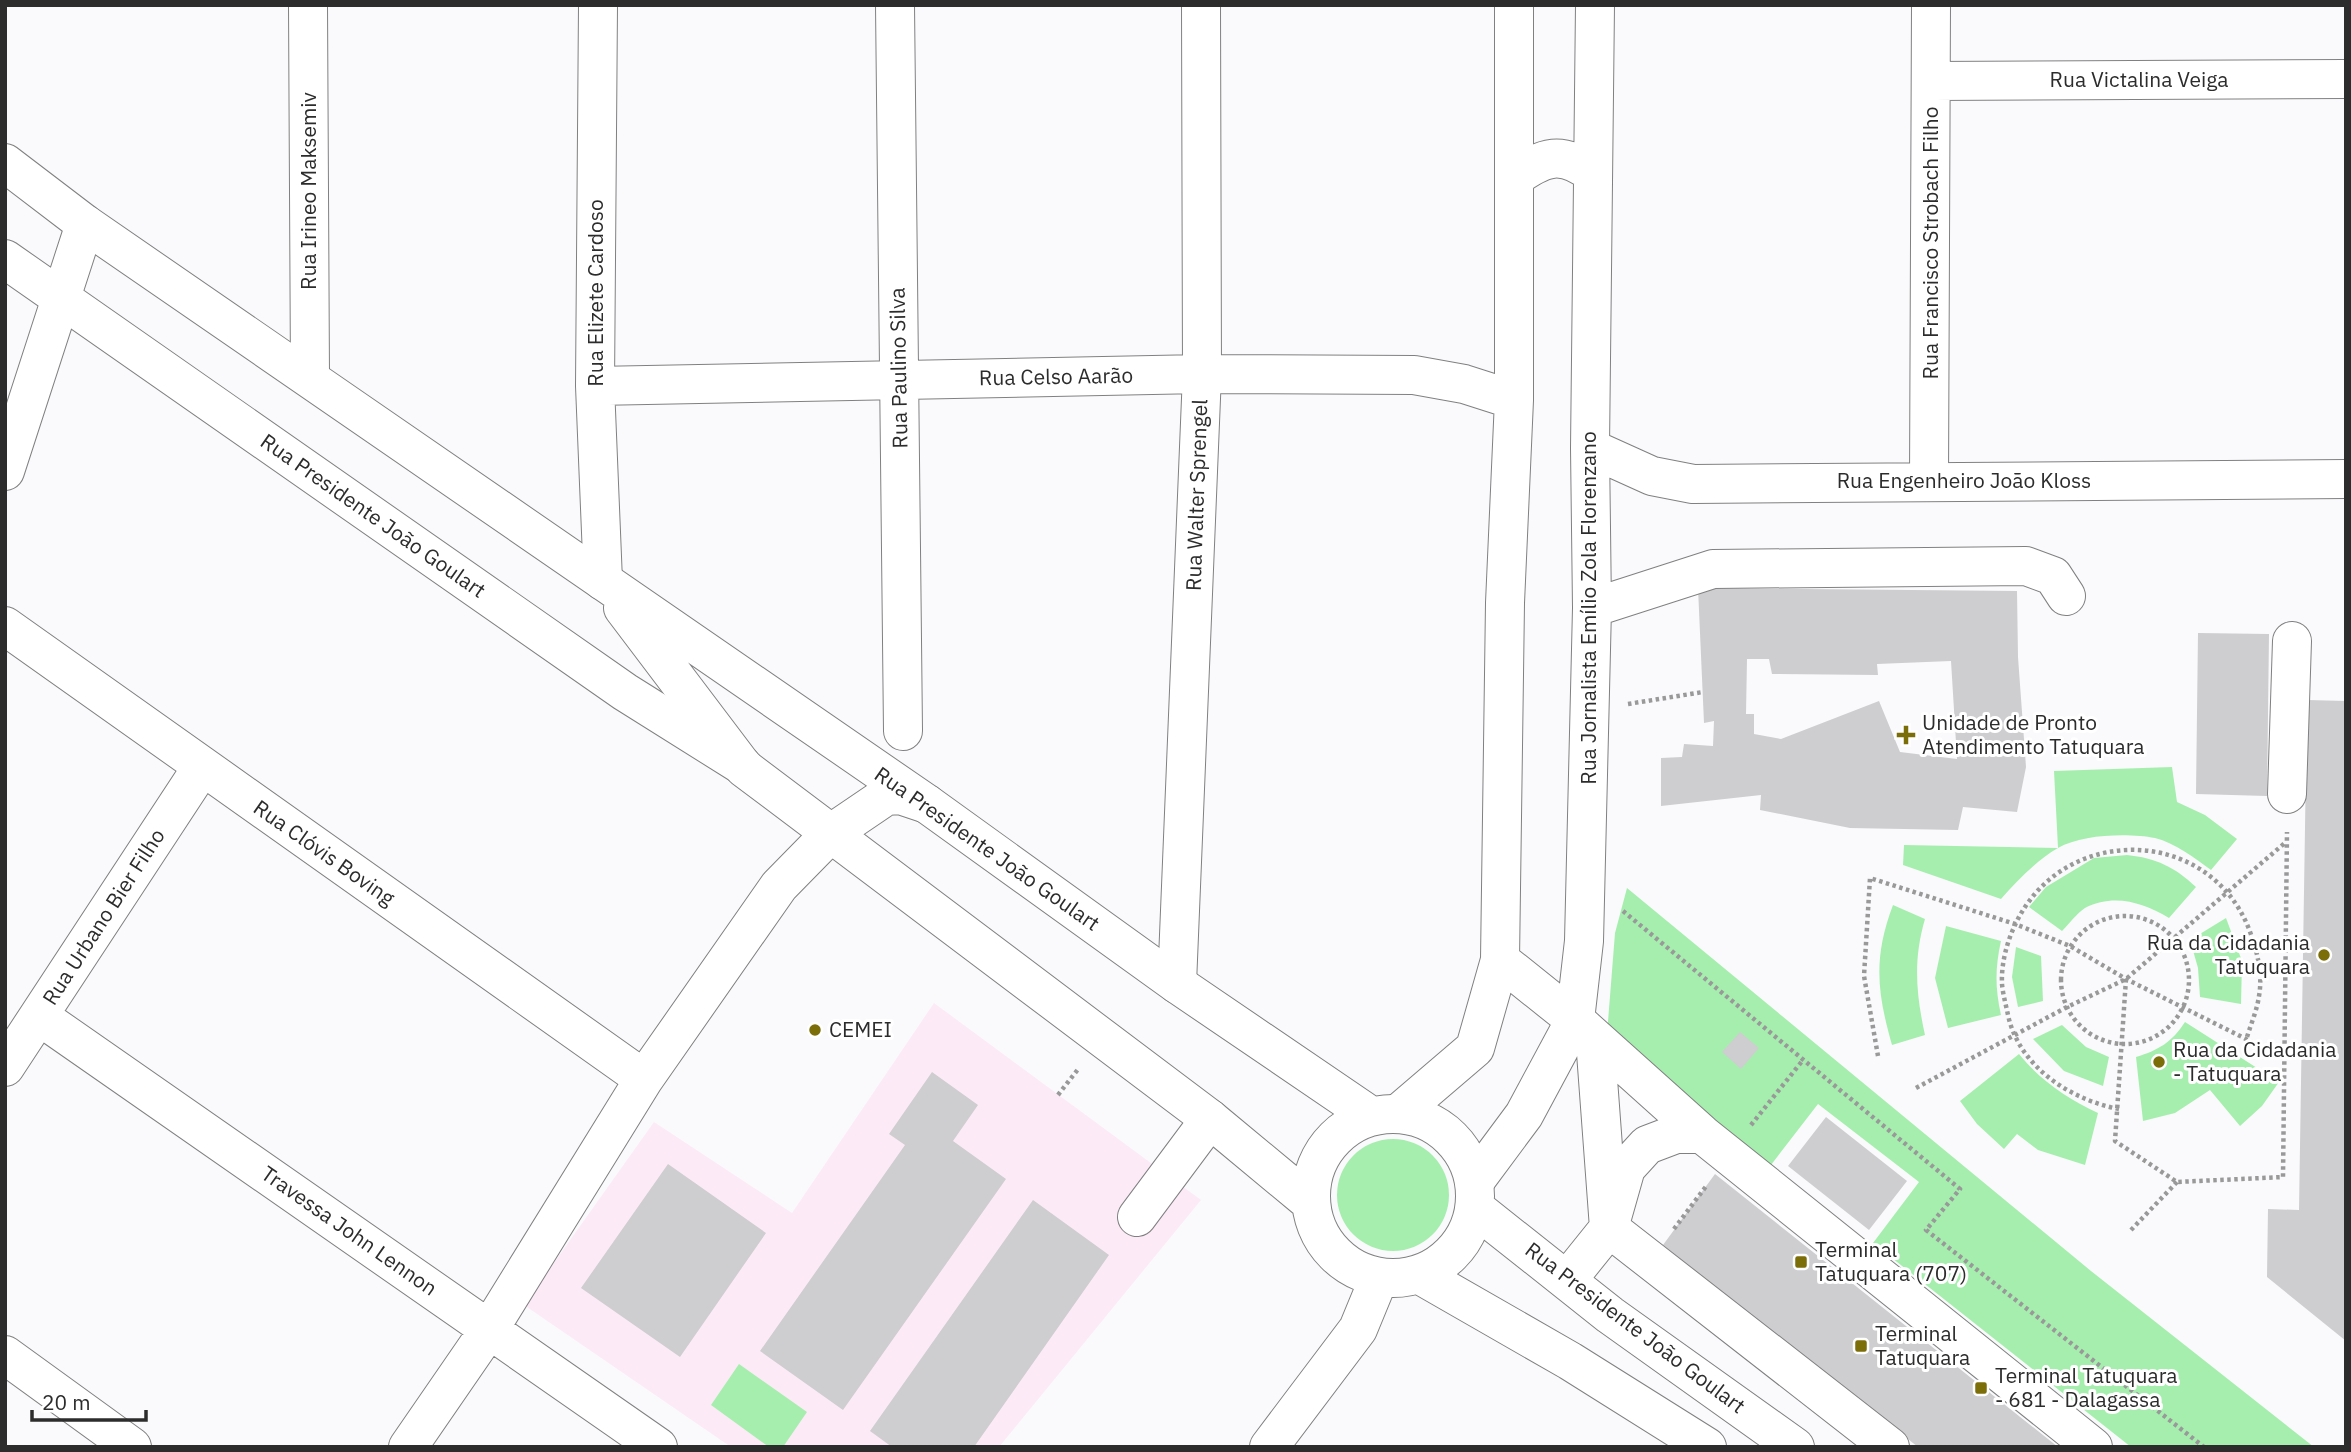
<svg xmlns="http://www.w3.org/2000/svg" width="2351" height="1452" font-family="'IBM Plex Sans',sans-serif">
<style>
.education{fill:#fcebf6}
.green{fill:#a6eeae}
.building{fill:#cecdcf;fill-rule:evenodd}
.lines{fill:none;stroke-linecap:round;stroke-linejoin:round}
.minor-casing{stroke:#808082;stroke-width:40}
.major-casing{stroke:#808082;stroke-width:40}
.path{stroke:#99999a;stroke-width:4.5;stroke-dasharray:3.5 3.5;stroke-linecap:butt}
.minor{stroke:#fff;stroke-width:38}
.major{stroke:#fff;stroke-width:38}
.poi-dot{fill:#7b6d08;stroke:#fff;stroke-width:2.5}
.labels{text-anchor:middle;stroke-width:6;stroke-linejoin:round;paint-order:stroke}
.street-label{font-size:21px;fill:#2c2c2c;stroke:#fff}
.poi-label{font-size:21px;fill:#2c2c2c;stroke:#fff;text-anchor:start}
</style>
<rect width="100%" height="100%" fill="#fafafc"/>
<path class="education" d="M934 1003 1201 1200 999 1447H731L524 1305 654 1122 792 1213Z"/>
<path class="green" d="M2172 767 2177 802 2205 815 2237 839 2211 870C2195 858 2175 843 2155 838 2129 833 2082 834 2058 848 2037 860 2017 881 2001 899L1903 865 1904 845 2058 848 2054 771Z
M2127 855C2156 858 2175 867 2196 887L2169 918C2143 903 2115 893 2085 908 2077 913 2069 924 2062 931L2029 907 2046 887 2094 858Z
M1627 888 2091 1271 2314 1447H2131L1873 1243 1919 1182 1818 1104 1764 1174 1607 1034 1615 933Z
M1893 905 1925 919C1913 960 1916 994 1925 1035L1892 1045C1877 992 1873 958 1893 905Z
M2226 918 2242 961 2241 1004 2200 997 2198 968 2190 940Z
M1946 926 2001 941C1995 968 1995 988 2001 1015L1948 1028 1935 978Z
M2016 947 2041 956 2043 1001 2018 1007 2012 977Z
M2185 1022 2279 1082 2262 1106 2240 1126 2210 1090 2175 1113 2143 1121 2136 1057C2159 1050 2172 1042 2185 1022Z
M2062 1025 2086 1047 2109 1057 2103 1086 2064 1071 2033 1039Z
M2019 1054C2041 1081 2067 1098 2098 1113L2085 1165 2038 1150 2017 1134 2004 1149 1977 1124 1960 1101Z
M1337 1195a56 56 0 1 1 112 0a56 56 0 1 1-112 0Z
M739 1364 807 1412 783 1447H769L711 1405Z"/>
<path class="building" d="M1698 588 2017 591 2018 657 2026 767 2017 812 1963 807 1958 830 1850 828 1760 810 1761 795 1661 806V758L1682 757 1684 744 1713 746 1714 721 1704 723ZM1747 659H1769L1772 674 1878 675 1877 664 1951 661 1957 759 1900 752 1879 701 1781 739 1754 734V714H1746Z
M2198 633 2269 634 2267 796 2196 794Z
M2307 700 2346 701V1341L2267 1277 2268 1209 2299 1210Z
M1740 1032 1759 1048 1741 1069 1722 1052Z
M932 1072 978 1105 953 1141 1006 1179 843 1410 760 1351 905 1145 889 1134Z
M1826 1117 1907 1181 1869 1230 1788 1166Z
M668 1164 766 1233 680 1357 581 1288Z
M1715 1174 2058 1447H1918L1663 1245Z
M1033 1200 1109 1255 974 1447H892L870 1431Z"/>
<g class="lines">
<defs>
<path id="minor" d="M308 5 310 377
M598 5 595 386 603 581
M895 5 903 731
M1932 81 2346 79
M1514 178C1544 156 1562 150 1593 174
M5 259 625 692 743 766
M595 386 1202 374 1414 375 1464 384 1514 400
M1590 448 1652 476 1693 484 2346 479
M5 471 85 224
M1929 481 1931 5
M1592 608 1713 569 2026 566 2053 576 2066 596
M5 626 644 1079
M2287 794 2292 641
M1500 960 1575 1020 1702 1134 2093 1447
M1177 984 1202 374 1201 5
M39 1016 658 1447
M1595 1039 1609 1228 1890 1447
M5 1067 202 767
M1399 1113 1475 1048 1500 960 1505 603 1514 400V5
M1475 1181 1524 1115 1575 1020 1584 941 1592 608 1590 448 1595 5
M1137 1217 1210 1119
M1568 1279 1609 1228 1626 1168 1647 1145 1676 1134H1702
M5 1355 132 1447
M408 1447 490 1328 644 1079 779 886 830 834 886 796 900 795 927 804
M1269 1447 1358 1329 1379 1278"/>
<path id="major" d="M5 163 85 224 927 804 1177 984 1371 1116
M623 608 744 768 1210 1119 1310 1202
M1311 1196a82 82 0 1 1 164 0a82 82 0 1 1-164 0Z
M1475 1208 1610 1315 1795 1447
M1420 1275 1570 1361 1707 1447"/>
</defs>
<use href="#minor" class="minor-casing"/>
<use href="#major" class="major-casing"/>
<path class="path" d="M1628 704 1703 692
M1623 911 1960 1189 1926 1230 2204 1447
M2061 980a64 64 0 1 1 128 0a64 64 0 1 1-128 0Z
M2126 979 2115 1141 2177 1182 2283 1177 2287 832
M1878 1056 1864 976 1870 878 2015 924 2070 946 2126 979 2284 1058
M1916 1088 2067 1007 2126 979 2286 842
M1058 1095 1079 1068
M2119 1109C2071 1100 2019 1067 2008 1015 2006 1005 2003 995 2002 984 2001 964 2007 941 2016 923 2063 824 2208 825 2249 929 2257 950 2263 974 2259 996 2257 1010 2251 1024 2247 1037
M1751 1125 1803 1060
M1674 1229 1707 1185
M2131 1230 2177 1182"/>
<use href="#minor" class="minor"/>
<use href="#major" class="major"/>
</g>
<g class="poi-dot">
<path d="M1902.5 724.5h7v7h7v7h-7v7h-7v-7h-7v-7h7z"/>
<circle cx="2324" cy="955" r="7"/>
<circle cx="815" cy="1030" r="7"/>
<circle cx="2159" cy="1062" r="7"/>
<rect x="1794" y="1255" width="14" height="14" rx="3.5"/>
<rect x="1854" y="1339" width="14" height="14" rx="3.5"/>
<rect x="1974" y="1381" width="14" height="14" rx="3.5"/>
</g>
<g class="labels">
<g class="street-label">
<text x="2139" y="87">Rua Victalina Veiga</text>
<text transform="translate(309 191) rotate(-90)" y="7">Rua Irineo Maksemiv</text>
<text transform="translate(1931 243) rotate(-90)" y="7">Rua Francisco Strobach Filho</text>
<text transform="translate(596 293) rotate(-90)" y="7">Rua Elizete Cardoso</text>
<text transform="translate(899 368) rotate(-91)" y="7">Rua Paulino Silva</text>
<text transform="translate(1056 377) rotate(-1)" y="7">Rua Celso Aarão</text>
<text x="1964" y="488">Rua Engenheiro João Kloss</text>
<text transform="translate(1197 495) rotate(-88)" y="7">Rua Walter Sprengel</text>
<text transform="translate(373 516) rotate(35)" y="7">Rua Presidente João Goulart</text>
<text transform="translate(1589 608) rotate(-90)" y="7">Rua Jornalista Emílio Zola Florenzano</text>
<text transform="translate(987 849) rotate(35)" y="7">Rua Presidente João Goulart</text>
<text transform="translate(324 853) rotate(35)" y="7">Rua Clóvis Boving</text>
<text transform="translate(104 917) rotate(-57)" y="7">Rua Urbano Bier Filho</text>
<text transform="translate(349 1231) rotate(35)" y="7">Travessa John Lennon</text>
<text transform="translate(1635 1328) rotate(37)" y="7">Rua Presidente João Goulart</text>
</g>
<g class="poi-label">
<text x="1922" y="730">Unidade de Pronto<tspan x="1922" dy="24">Atendimento Tatuquara</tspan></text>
<text x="2310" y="950" text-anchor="end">Rua da Cidadania<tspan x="2310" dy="24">Tatuquara</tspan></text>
<text x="829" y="1037">CEMEI</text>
<text x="2173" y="1057">Rua da Cidadania<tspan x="2173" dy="24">- Tatuquara</tspan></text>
<text x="1815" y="1257">Terminal<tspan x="1815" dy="24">Tatuquara (707)</tspan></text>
<text x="1875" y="1341">Terminal<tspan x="1875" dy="24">Tatuquara</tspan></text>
<text x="1995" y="1383">Terminal Tatuquara<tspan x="1995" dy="24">- 681 - Dalagassa</tspan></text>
</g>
</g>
<rect width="2351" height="1452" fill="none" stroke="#2c2c2c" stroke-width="14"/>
<path d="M32 1410v10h114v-10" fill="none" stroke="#2c2c2c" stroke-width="3.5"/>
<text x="42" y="1410" font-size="21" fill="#2c2c2c" stroke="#ffffff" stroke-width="5" paint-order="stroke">20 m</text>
</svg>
